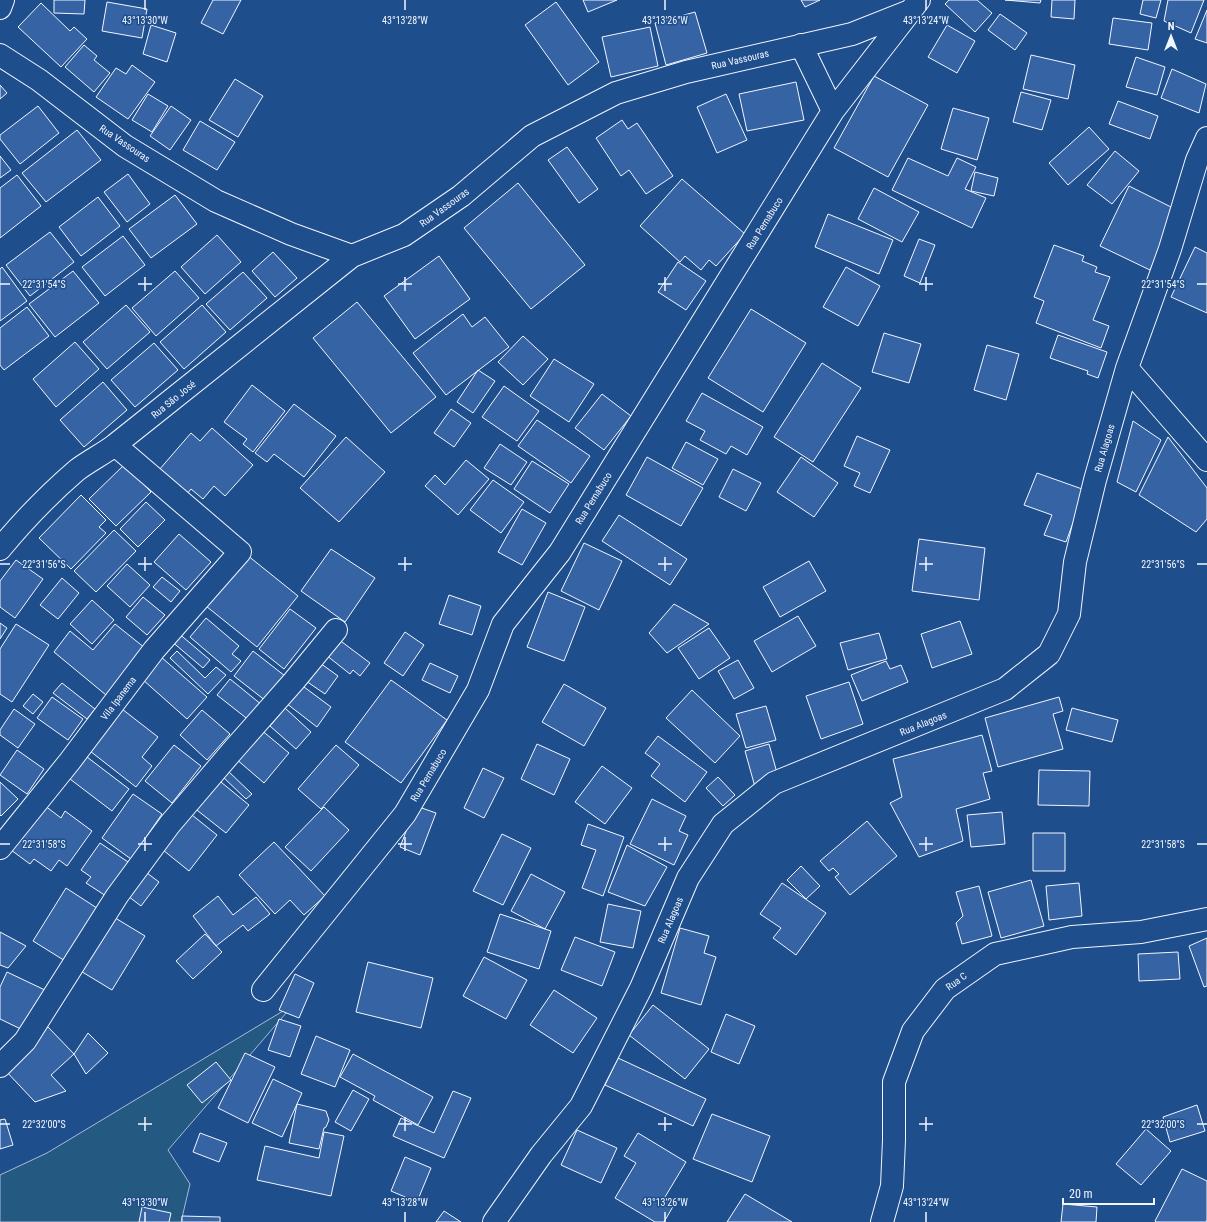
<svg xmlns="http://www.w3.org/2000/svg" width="1207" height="1222" font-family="'Roboto Condensed',sans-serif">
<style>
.green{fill:#245a82;stroke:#a8bbd7}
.building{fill:#3563a3;stroke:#f2f6ff}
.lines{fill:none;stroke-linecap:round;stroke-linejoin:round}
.minor-casing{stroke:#f2f6ff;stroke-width:24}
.minor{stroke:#1f4e8c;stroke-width:22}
.ticks{fill:none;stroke:#f2f6ff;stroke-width:1.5}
.labels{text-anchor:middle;stroke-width:3;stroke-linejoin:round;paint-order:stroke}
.street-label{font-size:10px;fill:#f2f6ff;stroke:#1f4e8c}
.ticks-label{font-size:10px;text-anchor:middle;fill:#f2f6ff;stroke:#1f4e8c;stroke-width:3;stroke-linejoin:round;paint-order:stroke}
</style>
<rect width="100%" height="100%" fill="#1f4e8c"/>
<path class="green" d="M293 1005 168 1150 190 1184 181 1222H0V1175L47 1153Z"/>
<path class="building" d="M54 0H85L84 14 54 13Z
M213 0H241L223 34 201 23Z
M583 0H617L588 12Z
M801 0H820L805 7Z
M949 0H977L992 13 975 32 945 4Z
M1005 0H1041L1040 3Z
M1052 0H1075L1074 19 1051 17Z
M1143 0H1161L1156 18 1140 14Z
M1168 0H1204L1191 33 1164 21Z
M107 2 147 9 142 38 102 31Z
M556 2 599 62 568 85 525 25Z
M41 3 70 31 74 27 87 39 61 67 18 27Z
M1207 10V43L1195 39Z
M695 12 707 53 666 65 655 23Z
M1000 14 1027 33 1015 50 988 30Z
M1113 18 1152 23 1148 50 1109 44Z
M151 25 176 33 167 62 143 54Z
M947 25 975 41 957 73 928 57Z
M650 27 658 66 611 77 602 37Z
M84 45 97 56 94 60 110 73 94 92 65 67Z
M1031 55 1075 65 1068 99 1023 89Z
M1136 57 1165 67 1157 95 1126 87Z
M132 65 155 82 128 119 96 97 116 68 126 74Z
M1172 69 1206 84 1199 113 1161 98Z
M874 76 928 105 888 177 834 148Z
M235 79 263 96 238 137 209 120Z
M796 82 804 120 747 131 739 94Z
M0 85 7 93 0 99Z
M1021 92 1051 100 1042 130 1013 122Z
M148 94 168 106 152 132 132 120Z
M726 94 747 140 717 153 697 107Z
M1118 101 1158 116 1150 139 1109 124Z
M38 106 59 133 20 164 0 139V135Z
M171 106 191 120 170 150 150 136Z
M953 108 989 118 977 160 941 149Z
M622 120 628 129 637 123 673 176 646 194 629 170 621 176 596 138Z
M200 121 235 142 217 170 183 150Z
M1089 127 1109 149 1068 185 1049 163Z
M77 130 101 160 46 202 22 173Z
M567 147 598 189 579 203 548 160Z
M1115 151 1139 171 1112 204 1087 185Z
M0 156 11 170 0 178Z
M908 158 948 176 957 158 976 167 965 189 986 198 972 228 892 190Z
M975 172 998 178 994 196 971 191Z
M128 174 150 204 127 222 104 192Z
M17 175 41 206 0 238V188Z
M682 179 745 234 716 266 709 260 701 270 685 256 680 262 640 226Z
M518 183 585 265 531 309 464 228Z
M1129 186 1179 211 1150 270 1100 246Z
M874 188 919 212 902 242 858 219Z
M175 195 197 224 151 258 129 229Z
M98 197 120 226 81 256 59 227Z
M828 214 893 240 879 274 815 247Z
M50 232 74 262 30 296 6 265Z
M217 235 241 262 205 294 181 267Z
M123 236 145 265 105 296 82 267Z
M919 239 935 245 920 283 904 276Z
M1054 245 1084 256 1082 261 1097 267 1095 272 1110 277 1093 320 1109 326 1101 348 1036 323 1044 301 1034 297Z
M1195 247 1207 253V313L1171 297Z
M273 252 297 278 275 297 252 271Z
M439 256 470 299 415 339 384 296Z
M678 262 706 281 686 310 658 292Z
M2 267 27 301 0 321V269Z
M846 267 880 286 858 326 823 307Z
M73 271 99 303 55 337 29 304Z
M175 271 199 298 156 336 132 308Z
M243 272 267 298 230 330 206 304Z
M357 302 436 397 391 433 313 338Z
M126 305 150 332 107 369 83 342Z
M202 305 226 332 184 369 160 342Z
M27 307 49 336 4 370 0 365V328Z
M751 309 806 343 763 412 708 378Z
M463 314 472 327 485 317 509 347 446 395 413 353Z
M884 333 921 344 909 383 872 372Z
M1058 335 1107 352 1098 378 1087 374 1088 371 1050 358Z
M523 336 548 359 523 385 498 362Z
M75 342 99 369 56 407 33 379Z
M154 343 178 370 135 407 111 380Z
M987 345 1019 354 1006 400 974 390Z
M554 359 594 384 569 422 530 396Z
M822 363 861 388 813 462 774 437Z
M478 370 495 381 473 413 457 402Z
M103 382 127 410 84 447 60 420Z
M252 385 285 411 253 452 243 444 247 439 224 422Z
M504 386 539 411 517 441 482 417Z
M702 393 763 427 747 455 731 446 726 454 700 440 705 431 686 421Z
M602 394 631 416 604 450 575 428Z
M294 404 336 436 304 477 274 454 267 462 255 453Z
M451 409 471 423 454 447 434 433Z
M537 420 590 456 571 483 518 446Z
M1133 421 1161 440 1136 492 1117 482Z
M212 428 253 465 225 496 214 486 203 499 191 489 187 494 159 470 191 433 200 441Z
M857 436 890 450 870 493 854 486 860 473 844 466Z
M346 437 385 472 339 522 300 488Z
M1168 437 1207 488V519L1196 532 1139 495Z
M686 442 718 459 703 485 672 468Z
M500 444 527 462 511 485 484 468Z
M647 457 703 488 681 526 626 495Z
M801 457 838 483 814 517 777 492Z
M466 460 489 479 458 515 425 486 435 475 445 485Z
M532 461 569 484 550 513 514 489Z
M125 464 151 492 116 526 89 499Z
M733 469 761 483 746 511 719 497Z
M1037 473 1085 490 1066 542 1044 535 1052 515 1024 505Z
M493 480 524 502 501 533 470 510Z
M81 495 106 520 99 527 106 533 71 569 39 538Z
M146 502 165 520 138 547 120 529Z
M522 509 546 523 522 565 498 552Z
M619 515 687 559 670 585 602 541Z
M114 530 136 551 96 592 74 571Z
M179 534 211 562 186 590 154 562Z
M919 539 985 548 979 600 912 591Z
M584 543 622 561 599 610 561 591Z
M331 549 375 578 345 622 301 591Z
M242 551 298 596 257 647 201 602Z
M16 560 43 579 15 618 0 607V581Z
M809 561 826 591 780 617 763 587Z
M127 564 150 585 130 607 107 586Z
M162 577 180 591 171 602 153 587Z
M62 578 79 593 58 619 40 605Z
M548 592 585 607 564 661 527 647Z
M449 595 481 606 472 635 439 624Z
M143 597 165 615 147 635 126 617Z
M92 600 114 620 92 644 70 624Z
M674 604 709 624 667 653 649 633Z
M290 609 316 628 284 669 259 649Z
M798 616 816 646 772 672 754 641Z
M206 618 239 646 232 654 241 661 231 672 190 637Z
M960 621 972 654 932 668 921 634Z
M0 623 7 628 0 639Z
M16 624 49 645 12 702 0 694V649Z
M115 624 145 648 106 695 54 652 70 631 93 650Z
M709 628 730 658 699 679 678 648Z
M177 632 210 660 203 668 170 640Z
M405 632 424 645 403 676 384 663Z
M879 633 887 659 848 670 840 643Z
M338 639 370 663 360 676 353 670 350 674 326 655Z
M177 651 205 678 216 667 226 675 208 694 170 658Z
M253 651 285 676 266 701 234 676Z
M161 657 207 697 187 719 142 679Z
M738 660 754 688 734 699 718 671Z
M886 661 890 669 901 665 908 682 862 701 851 675Z
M320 663 338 676 325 694 306 681Z
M430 663 458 676 450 693 422 680Z
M230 679 262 705 250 721 217 695Z
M391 680 447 720 401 783 345 742Z
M849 682 863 724 821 739 806 696Z
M62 683 95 709 87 719 53 693Z
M300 684 331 707 317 727 286 703Z
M564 684 606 708 584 746 542 722Z
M692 690 740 736 715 763 666 718Z
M33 694 43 702 33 714 23 706Z
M52 697 83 719 68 740 37 718Z
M1059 697 1063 711 1053 714 1063 749 998 767 985 718Z
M766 706 776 740 746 748 736 714Z
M285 708 311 732 296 749 270 726Z
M1072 708 1118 720 1112 742 1066 730Z
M14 709 35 724 18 748 0 735V730Z
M122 709 158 737 142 757 152 766 136 787 90 751Z
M202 710 230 734 207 760 180 735Z
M260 729 289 753 264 783 235 758Z
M982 735 992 771 983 773 990 799 956 809 963 841 919 857 890 803 902 797 893 759Z
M658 736 707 772 685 802 651 776 660 764 645 753Z
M537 744 570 759 554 795 521 779Z
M769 744 779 780 755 787 745 751Z
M174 745 201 766 172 803 145 781Z
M336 745 359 765 321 809 298 789Z
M17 750 44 769 27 794 0 775Z
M87 757 129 789 112 811 70 779Z
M602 766 632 788 605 824 575 802Z
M483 768 504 778 484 818 464 808Z
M1039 770 1090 771 1089 806 1038 805Z
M228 771 252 794 246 799 222 776Z
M718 777 735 795 723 806 706 788Z
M216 778 249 805 226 833 193 807Z
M0 782 18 799 1 816 0 815Z
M133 794 162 814 131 859 102 838Z
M652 799 686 816 679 831 688 835 674 865 630 844Z
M40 802 61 818 65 811 92 831 67 866 59 860 51 871 34 859 30 864 7 847Z
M416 806 436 813 420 855 400 847Z
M324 807 349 830 311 871 285 847Z
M1002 812 1005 844 971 847 967 815Z
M192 815 217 835 189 871 163 850Z
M867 821 897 856 850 895 835 877 839 874 833 868 829 871 820 861Z
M588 824 624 837 603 896 582 888 596 850 581 845Z
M1033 833H1065V871H1033Z
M502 834 531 848 503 905 473 891Z
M274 842 325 896 304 915 290 900 275 914 239 875Z
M100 843 128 862 106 896 86 883 91 877 81 870Z
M627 845 667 867 645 906 608 892Z
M801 866 820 886 806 899 787 880Z
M143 870 159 882 141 906 124 893Z
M531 874 565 892 545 929 511 911Z
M1031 880 1044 926 1001 938 988 892Z
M782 883 826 913 796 955 773 938 781 928 760 914Z
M1079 883 1082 916 1049 920 1046 886Z
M979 886 992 936 962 944 956 923 963 916 956 892Z
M66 888 103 912 70 964 33 941Z
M218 896 233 915 256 897 270 914 248 931 243 925 216 946 193 916Z
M608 904 641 911 633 948 600 942Z
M500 914 551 931 539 969 487 952Z
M112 916 145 936 112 990 79 970Z
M680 928 709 936 704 953 716 957 701 1005 661 993Z
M0 932 26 946 8 968 0 965Z
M205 934 222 952 193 979 176 961Z
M575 937 615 952 602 986 561 970Z
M1207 938V986L1204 987 1189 946Z
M1178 952 1180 979 1139 981 1138 954Z
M484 957 527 980 506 1019 463 996Z
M368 962 433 978 421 1028 356 1012Z
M7 972 47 991 27 1032 0 1019V987Z
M295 974 314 983 299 1018 279 1010Z
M554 990 597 1018 573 1053 530 1025Z
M653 1005 709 1049 685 1079 629 1035Z
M726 1014 755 1026 739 1064 711 1052Z
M279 1019 301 1026 290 1057 268 1050Z
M48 1027 74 1054 51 1075 66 1091 35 1102 4 1069Z
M88 1033 108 1053 86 1074 74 1054Z
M316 1036 350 1050 335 1087 301 1074Z
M245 1053 275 1067 248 1123 218 1108Z
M353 1054 433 1097 418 1125 373 1100 375 1096 340 1077Z
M618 1058 706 1099 693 1126 605 1085Z
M216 1062 231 1080 202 1103 187 1085Z
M273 1079 302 1093 282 1137 252 1123Z
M353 1090 369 1099 351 1131 335 1122Z
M453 1091 471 1098 444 1158 393 1136 401 1118 434 1133Z
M297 1104 326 1111 329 1120 326 1127 324 1128 319 1149 289 1143Z
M1197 1105 1205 1131 1170 1142 1163 1117Z
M712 1114 770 1136 752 1182 693 1159Z
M5 1119 13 1145 0 1149V1120Z
M1146 1129 1171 1151 1141 1185 1116 1164Z
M577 1130 617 1148 601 1183 561 1165Z
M324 1132 344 1136 331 1196 257 1180 265 1146 319 1158Z
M200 1133 227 1143 219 1162 193 1152Z
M638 1133 686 1162 665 1197 675 1203 664 1222H655L615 1198 636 1163 624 1156Z
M405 1157 431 1168 417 1202 391 1191Z
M1182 1169 1207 1181V1220L1206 1222H1156L1155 1221Z
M745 1194 792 1222H727Z
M1063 1204 1097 1207 1096 1222H1061Z
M142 1207 171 1213 169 1222H139Z
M444 1211 461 1222H436Z
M182 1216 220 1217V1222H182Z"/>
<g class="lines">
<defs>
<path id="minor" d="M0 8 3 0
M801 45 833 111
M0 55 39 80 125 146 216 201 291 234 352 256 404 235 461 196 532 136 616 93 686 72 852 34 910 11
M1127 368 1207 460
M0 549C23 521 49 494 77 470 89 461 103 454 115 445L352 256
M0 848 70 761 154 650 240 552 115 445
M263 990 405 814 478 690 503 624 560 552 833 111 919 0
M0 1066 25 1041 117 896 170 824 234 749 294 681 336 630
M494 1222 541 1155 581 1106 641 988 688 878 723 824 774 783 1005 689 1049 654 1069 614 1075 562 1095 480 1127 368 1170 249 1197 160 1207 138
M882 1222 892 1186 894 1140V1082L913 1031 945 989 995 954 1072 937 1141 932 1207 919"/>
</defs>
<use href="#minor" class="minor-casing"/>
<use href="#minor" class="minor"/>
</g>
<path class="ticks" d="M145 0V10M405 0V10M665 0V10M926 0V10M145 277V291M405 277V291M665 277V291M926 277V291M0 284H10M138 284H152M398 284H412M658 284H672M919 284H933M1197 284H1207M145 557V571M405 557V571M665 557V571M926 557V571M0 564H10M138 564H152M398 564H412M658 564H672M919 564H933M1197 564H1207M145 837V851M405 837V851M665 837V851M926 837V851M0 844H10M138 844H152M398 844H412M658 844H672M919 844H933M1197 844H1207M145 1117V1131M405 1117V1131M665 1117V1131M926 1117V1131M0 1124H10M138 1124H152M398 1124H412M658 1124H672M919 1124H933M1197 1124H1207M145 1212V1222M405 1212V1222M665 1212V1222M926 1212V1222"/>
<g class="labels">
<g class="street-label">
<text transform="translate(740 59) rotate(-13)" y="4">Rua Vassouras</text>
<text transform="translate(125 143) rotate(34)" y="4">Rua Vassouras</text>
<text transform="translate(444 207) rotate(-36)" y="4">Rua Vassouras</text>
<text transform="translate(764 223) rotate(-58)" y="4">Rua Pernabuco</text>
<text transform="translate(173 399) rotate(-39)" y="4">Rua São José</text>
<text transform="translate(1104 448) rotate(-74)" y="4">Rua Alagoas</text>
<text transform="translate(593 498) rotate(-58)" y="4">Rua Pernabuco</text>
<text transform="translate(118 698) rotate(-53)" y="4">Vila Ipanema</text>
<text transform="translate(923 723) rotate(-22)" y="4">Rua Alagoas</text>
<text transform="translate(428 775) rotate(-59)" y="4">Rua Pernabuco</text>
<text transform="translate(670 920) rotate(-67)" y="4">Rua Alagoas</text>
<text transform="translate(956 981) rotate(-36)" y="4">Rua C</text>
</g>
</g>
<g class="ticks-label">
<text x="145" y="24">43°13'30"W</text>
<text x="405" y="24">43°13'28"W</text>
<text x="665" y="24">43°13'26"W</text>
<text x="926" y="24">43°13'24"W</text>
<text x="44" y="288">22°31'54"S</text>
<text x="1163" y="288">22°31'54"S</text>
<text x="44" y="568">22°31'56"S</text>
<text x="1163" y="568">22°31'56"S</text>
<text x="44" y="848">22°31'58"S</text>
<text x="1163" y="848">22°31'58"S</text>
<text x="44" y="1128">22°32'00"S</text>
<text x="1163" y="1128">22°32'00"S</text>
<text x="145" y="1206">43°13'30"W</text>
<text x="405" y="1206">43°13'28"W</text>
<text x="665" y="1206">43°13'26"W</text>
<text x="926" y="1206">43°13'24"W</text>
</g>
<g transform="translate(1171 36)" stroke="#1f4e8c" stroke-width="3" paint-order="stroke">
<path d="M0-3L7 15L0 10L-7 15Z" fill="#f2f6ff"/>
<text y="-6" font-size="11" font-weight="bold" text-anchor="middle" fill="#f2f6ff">N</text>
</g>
<path d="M1063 1198v6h91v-6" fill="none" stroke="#f2f6ff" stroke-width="2"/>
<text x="1069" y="1198" font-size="12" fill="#f2f6ff" stroke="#1f4e8c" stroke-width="3" paint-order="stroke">20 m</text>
</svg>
